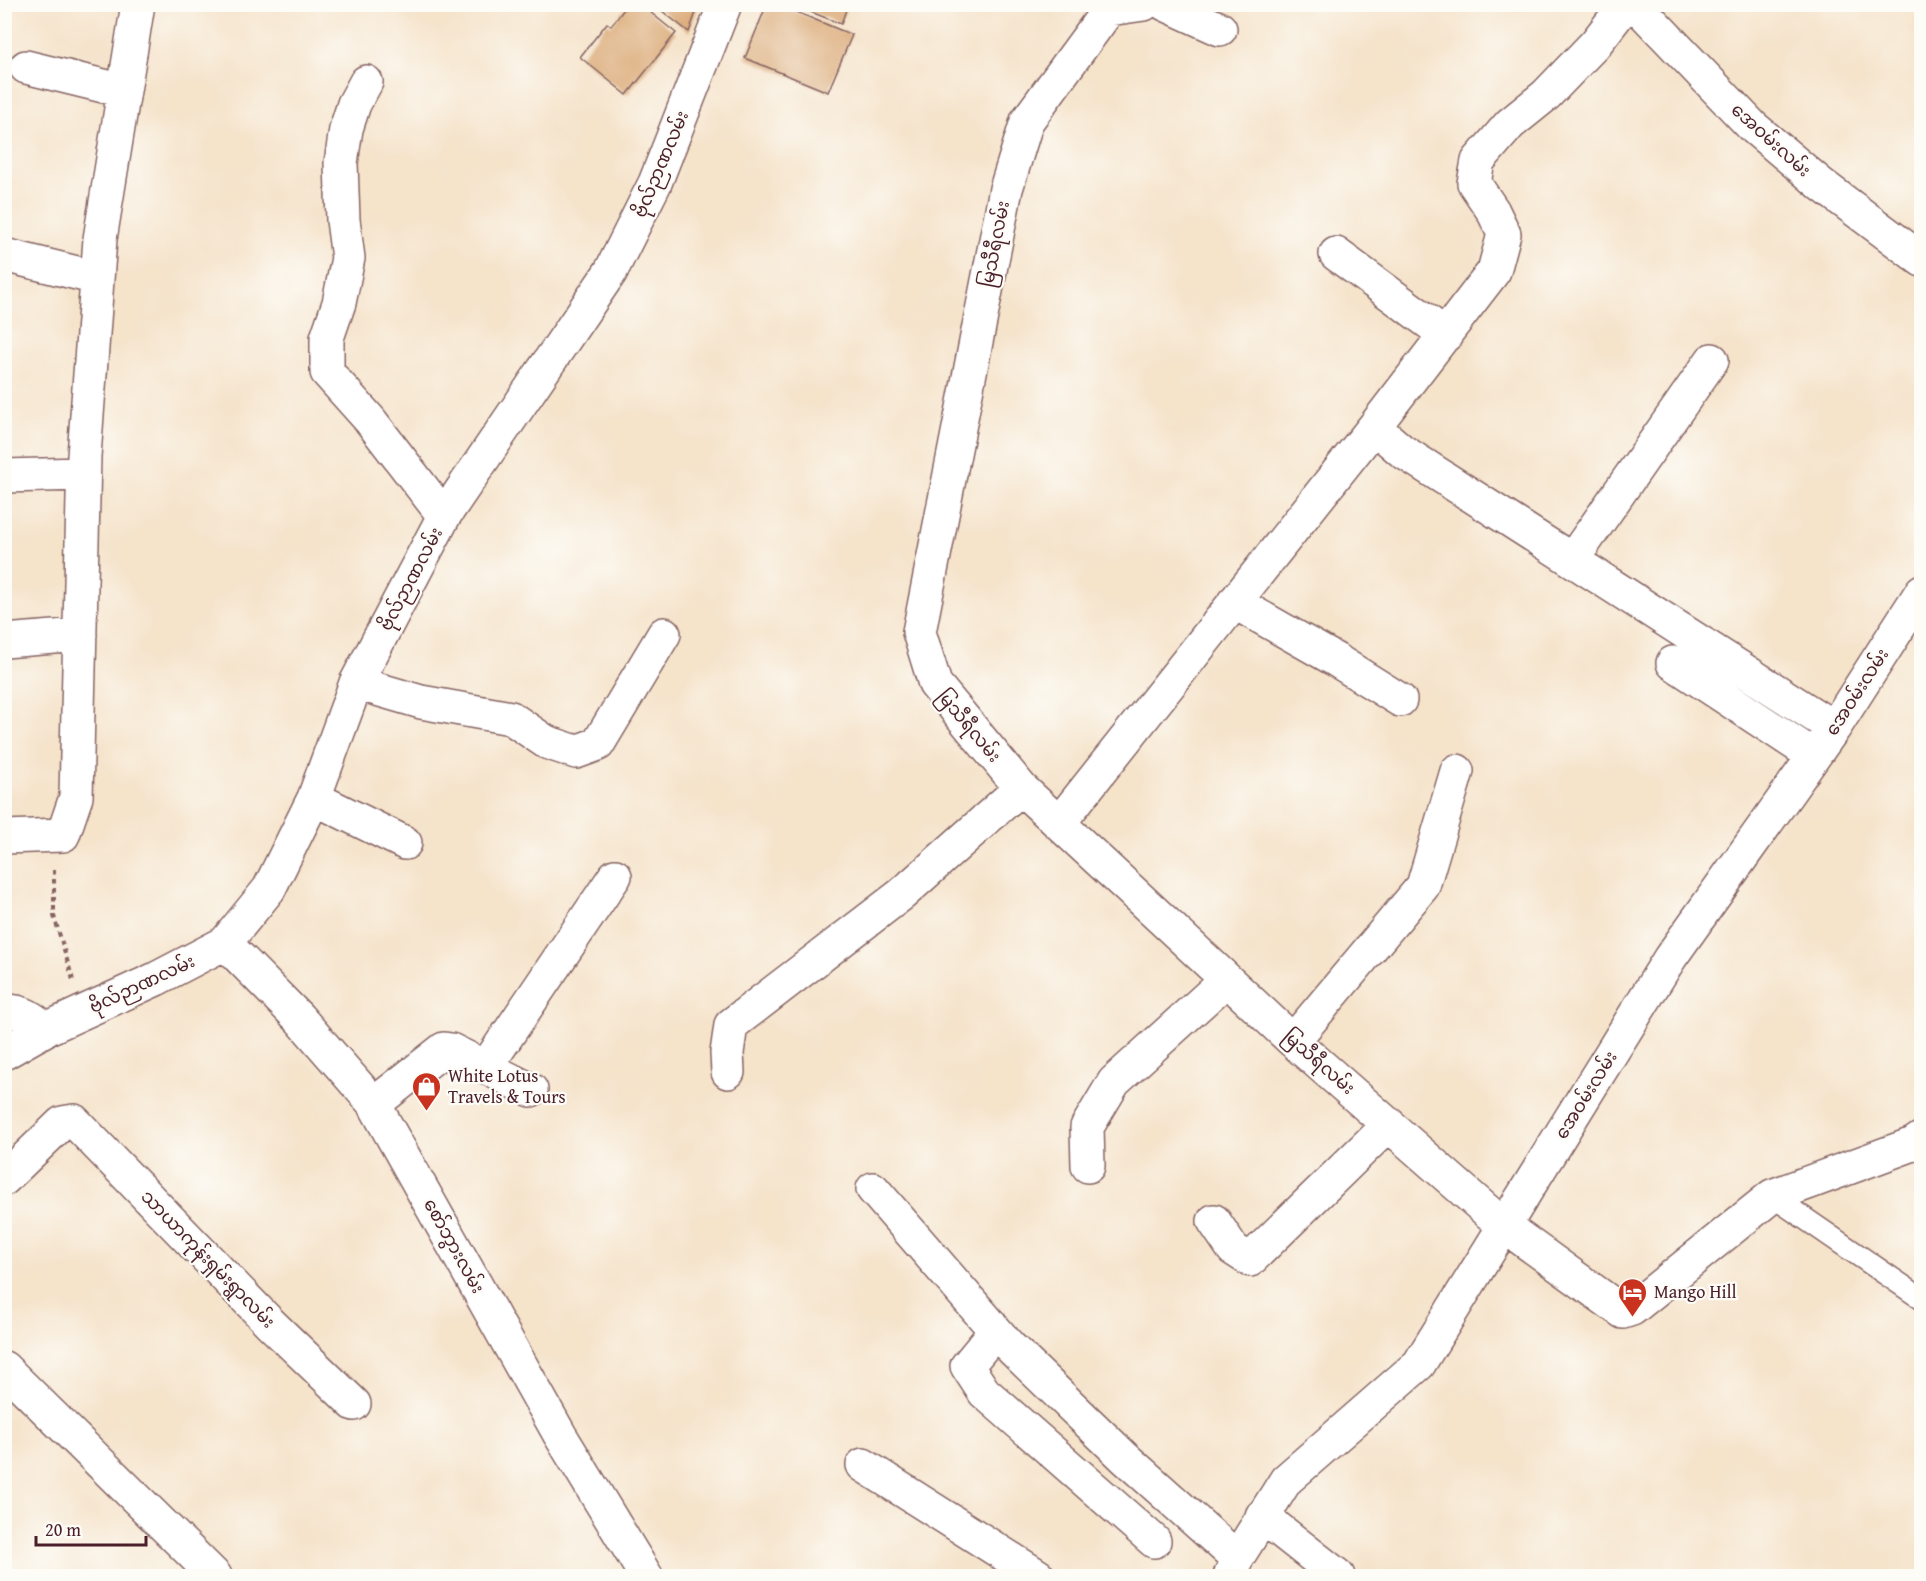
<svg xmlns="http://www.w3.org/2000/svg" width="1926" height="1581" font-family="'Gentium Book Plus','Noto Sans Myanmar',serif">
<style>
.building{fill:#dbab79}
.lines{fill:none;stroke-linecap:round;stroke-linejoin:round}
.lane-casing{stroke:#866463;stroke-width:24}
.street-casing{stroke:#866463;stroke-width:36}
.path{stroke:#866463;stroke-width:4;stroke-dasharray:4.5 4.5;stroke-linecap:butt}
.lane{stroke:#fff;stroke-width:21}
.street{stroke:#fff;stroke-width:33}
.labels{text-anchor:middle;stroke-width:4.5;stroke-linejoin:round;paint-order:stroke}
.street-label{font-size:18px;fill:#4a1f2b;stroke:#fdfcf7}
.poi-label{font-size:18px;fill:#4a1f2b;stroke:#fdfcf7;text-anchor:start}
</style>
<rect width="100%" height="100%" fill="#fdfcf7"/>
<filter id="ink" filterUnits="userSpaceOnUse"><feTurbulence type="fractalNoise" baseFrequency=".0167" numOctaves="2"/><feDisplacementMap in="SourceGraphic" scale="12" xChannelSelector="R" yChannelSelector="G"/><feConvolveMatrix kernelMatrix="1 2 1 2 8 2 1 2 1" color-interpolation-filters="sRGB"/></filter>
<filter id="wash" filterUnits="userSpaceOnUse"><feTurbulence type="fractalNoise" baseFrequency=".008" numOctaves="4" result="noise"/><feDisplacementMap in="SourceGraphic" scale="24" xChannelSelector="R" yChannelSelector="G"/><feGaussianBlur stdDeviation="1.35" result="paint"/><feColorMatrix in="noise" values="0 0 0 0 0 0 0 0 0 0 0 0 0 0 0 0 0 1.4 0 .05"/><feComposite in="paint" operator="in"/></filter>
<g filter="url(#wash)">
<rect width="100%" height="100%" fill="#f5e3ca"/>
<g id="blocks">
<path class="building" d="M628 4H640L676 33 627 95 580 57 607 23 611 26Z
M653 4H699L689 32Z
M767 4H777L852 35 828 92 745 58Z
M791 4H848L841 24Z"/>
</g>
</g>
<g filter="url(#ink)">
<use href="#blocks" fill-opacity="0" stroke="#866463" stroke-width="1.5"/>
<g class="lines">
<defs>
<path id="lane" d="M1772 1196 1922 1299"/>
<path id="street" d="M1144 4 1109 9 1027 121 1006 189 919 632 935 684 1021 788 1293 1041 1504 1226 1623 1312 1632 1309 1772 1196 1913 1144 1922 1138
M1165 4 1220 29
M1626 4 1595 44 1546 95 1510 124 1478 161 1474 183 1493 211 1504 234 1494 271 1374 427 1402 451 1834 728
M1635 4 1752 126 1822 185 1922 260
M26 67 124 91
M366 82 354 104 346 129 341 163 343 220 348 258 339 303 327 338V372L370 420 444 516
M1336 254 1446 335
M4 255 97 278
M4 476 83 474
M1572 560 1712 360
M1234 602 1336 660 1400 700
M4 641 80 635
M1673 663 1814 756
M356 683 421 702 511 718 546 742 576 752 598 744 664 634
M314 798 405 843
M1059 823 1374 427
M4 837 63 835 76 797 84 456 100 239 138 4
M225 943 299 1018 374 1104 560 1435 646 1576
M4 1011C22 1010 32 1018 46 1029
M1293 1041 1423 886 1457 771
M4 1053 46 1029 156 979 225 943 269 889 314 798 356 683 444 516 611 271 655 183 725 4
M486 1067 615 876
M728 1072 727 1053 731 1025 902 894 1021 788
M374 1104 444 1049 451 1050 531 1090
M1088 1166 1087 1127 1114 1082 1226 980
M4 1179 62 1123 74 1121 269 1322 354 1404
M873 1189 1009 1346 1125 1458 1237 1558
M1214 1221 1233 1249 1250 1260 1389 1124
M995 1332 967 1366 984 1392 1154 1541
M4 1368 215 1576
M863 1465 1038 1576
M1262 1516 1338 1576
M1230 1576 1237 1558 1286 1480 1419 1364 1670 958 1834 728 1922 591"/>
</defs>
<use href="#lane" class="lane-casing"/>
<use href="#street" class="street-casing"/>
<path class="path" d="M54 870V916L73 980"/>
<use href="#lane" class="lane"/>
<use href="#street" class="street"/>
</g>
</g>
<defs>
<symbol id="shop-pin" viewBox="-11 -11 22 30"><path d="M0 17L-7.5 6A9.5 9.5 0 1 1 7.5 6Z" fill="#c8321e" stroke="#fdfcf7"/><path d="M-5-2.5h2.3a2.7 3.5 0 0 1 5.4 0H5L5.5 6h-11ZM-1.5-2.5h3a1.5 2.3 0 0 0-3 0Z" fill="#fff"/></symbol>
<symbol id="hotel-pin" viewBox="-11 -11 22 30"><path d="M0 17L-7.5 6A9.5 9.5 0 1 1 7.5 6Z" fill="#c8321e" stroke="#fdfcf7"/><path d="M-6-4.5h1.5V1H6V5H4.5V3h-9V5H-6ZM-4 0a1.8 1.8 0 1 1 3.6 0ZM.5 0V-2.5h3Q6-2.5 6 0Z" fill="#fff"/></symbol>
</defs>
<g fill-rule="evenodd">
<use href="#shop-pin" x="410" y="1070" width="33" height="45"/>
<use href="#hotel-pin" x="1616" y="1276" width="33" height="45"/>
</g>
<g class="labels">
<g class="street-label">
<text transform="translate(1771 140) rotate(42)" y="6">အေဝမ်းလမ်း</text>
<text transform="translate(661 164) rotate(-67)" y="6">ဗိုလ်ဉာဏလမ်း</text>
<text transform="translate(995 244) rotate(-79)" y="6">မြသီရီလမ်း</text>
<text transform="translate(411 579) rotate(-62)" y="6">ဗိုလ်ဉာဏလမ်း</text>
<text transform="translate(1857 692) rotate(-57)" y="6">အေဝမ်းလမ်း</text>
<text transform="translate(969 726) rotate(50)" y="6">မြသီရီလမ်း</text>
<text transform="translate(142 984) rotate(-25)" y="6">ဗိုလ်ဉာဏလမ်း</text>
<text transform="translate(1319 1062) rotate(41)" y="6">မြသီရီလမ်း</text>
<text transform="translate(1586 1095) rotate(-58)" y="6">အေဝမ်းလမ်း</text>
<text transform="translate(454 1246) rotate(61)" y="6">စော်ဘွားလမ်း</text>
<text transform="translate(208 1259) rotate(46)" y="6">သာယာကုန်းရှမ်းရွာလမ်း</text>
</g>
<g class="poi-label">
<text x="448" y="1082">White Lotus<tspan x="448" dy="21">Travels &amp; Tours</tspan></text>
<text x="1654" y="1298">Mango Hill</text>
</g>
</g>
<rect width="1926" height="1581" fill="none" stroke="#fdfcf7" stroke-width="24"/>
<path d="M36 1536v9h110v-9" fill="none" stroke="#4a1f2b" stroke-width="3"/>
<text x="45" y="1536" font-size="18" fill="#4a1f2b" stroke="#fdfcf7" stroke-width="4.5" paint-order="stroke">20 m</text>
</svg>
